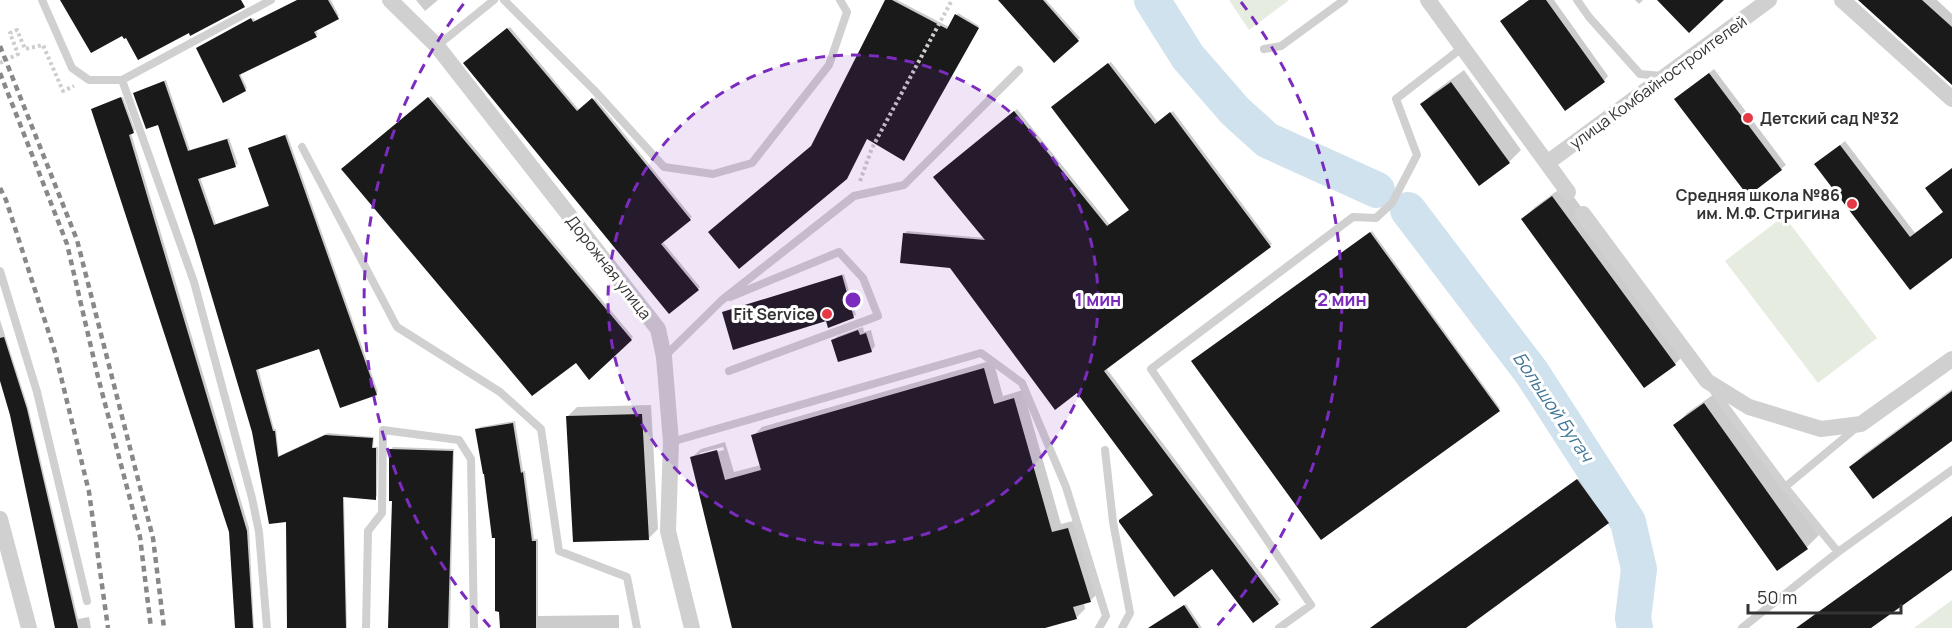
<svg xmlns="http://www.w3.org/2000/svg" width="1952" height="628" font-family="Manrope,sans-serif">
<style>
.green{fill:#e6ecdf}
.shadow{fill:#0003;fill-rule:evenodd}
.lines{fill:none;stroke-linecap:round;stroke-linejoin:round}
.river{stroke:#cfe2ee;stroke-width:36}
.building{fill:#1a1a1a}
.path{stroke:#cdcdcd;stroke-width:4;stroke-dasharray:3 3;stroke-linecap:butt}
.service{stroke:#d0d0d0;stroke-width:8}
.minor{stroke:#d0d0d0;stroke-width:16}
.rail{stroke:#888;stroke-width:4.5;stroke-dasharray:6 4.5;stroke-linecap:butt}
.ring{fill:none;stroke:#7b2cbf;stroke-width:3;stroke-dasharray:10 8}
.poi-dot{fill:#e63946;stroke:#fff;stroke-width:2}
.labels{text-anchor:middle;stroke-width:6;stroke-linejoin:round;paint-order:stroke}
.street-label{font-size:16px;fill:#333;stroke:#fff}
.poi-label{font-size:16px;font-weight:bold;fill:#333;stroke:#fff;text-anchor:end}
.water-label{font-size:18px;font-style:italic;fill:#3f7597;stroke:#fff}
.centre{fill:#7b2cbf;stroke:#fff;stroke-width:3}
.ring-label{font-size:18px;text-anchor:middle;font-weight:bold;fill:#7b2cbf;stroke:#fff;stroke-width:6;stroke-linejoin:round;paint-order:stroke}
</style>
<rect width="100%" height="100%" fill="#fff"/>
<path class="green" d="M1229 0H1289L1249 30Z
M1784 216 1877 338 1818 383 1725 261Z
M1952 600V628H1914Z"/>
<path class="shadow" d="M298 0H331L339 16 315 29 318 34 240 73 247 88 245 90 198 48 254 18 255 21Z
M416 0H438L425 11Z
M887 0H897L949 27 958 13 979 26 905 157 867 138Z
M1000 0H1046L1080 38 1054 61Z
M1529 0H1554L1608 76 1604 81Z
M1635 0H1643L1639 4Z
M1860 0H1937L1952 14V83Z
M510 27 579 110 595 98 692 217 662 241 700 287 670 312 465 63Z
M1111 62 1158 122 1173 111 1272 244 1106 368 1281 600 1253 621 1155 495 1077 391 951 266 905 233 907 231 985 238 937 175 1017 109 1110 225 1130 210 1055 105Z
M1714 69 1786 165 1749 194 1681 95Z
M1464 70 1521 150 1509 162 1422 104 1434 92Z
M166 80 190 150 229 138 238 164 200 177 216 224 270 205 250 148 287 134 378 392 376 394 320 347 258 368 274 429H276L279 456 328 433 374 437 373 447H378L377 496 375 498 344 496 347 628H288L287 520 253 431 196 240 159 123 135 93Z
M431 96 633 337 589 377 576 361 343 169Z
M123 97 135 130 131 133 249 528 254 628H237L230 532 95 108Z
M1845 141 1915 233 1944 212 1952 169V256L1910 288 1821 160Z
M1565 185 1687 352 1675 364 1522 219 1535 207Z
M1372 231 1500 408 1499 410 1195 359Z
M844 274 856 315 829 326 827 319 724 313Z
M0 320 28 407 78 619 89 617 91 628H57L12 415 0 376Z
M863 327 864 332 871 330 875 346 871 351 833 340 838 336Z
M993 360 1003 396 1023 390 1061 524 1077 520 1099 592 1090 601 1084 603 1085 609 1076 618 1041 628H734L691 458 701 449 725 442 734 472 761 465 753 436 762 427ZM723 447 724 450 700 456V453Z
M1952 389V439L1851 467 1863 455Z
M1717 392 1819 535 1807 547 1777 569 1675 426 1687 413Z
M651 405 658 529 649 538 568 416 577 407Z
M515 421 523 471H525L534 539H538V616L619 615V628H501L496 536 477 430 480 427Z
M393 447 454 449 450 628H390L393 500 391 449Z
M1580 478 1610 520 1463 628H1371Z
M1186 604 1202 628H1150Z"/>
<g class="lines">
<path class="river" d="M1152 0 1188 57 1235 111 1267 140 1377 190
M1408 210 1532 373 1628 522 1639 569 1633 618 1635 628"/>
</g>
<path class="building" d="M60 0H241L245 7 190 36 189 33 138 60 126 38 124 39 122 36 91 53Z
M297 0H328L339 19 314 32 317 37 239 75 246 91 223 103 196 48 251 18 253 22Z
M885 0H892L947 29 955 14 979 28 904 161 867 139 847 179 739 269 708 232 811 146Z
M998 0H1043L1079 41 1054 63Z
M1529 0H1546L1605 82 1565 111 1500 21Z
M1657 0H1724L1689 33Z
M1858 0H1922L1952 27V85Z
M507 28 577 111 592 98 691 220 661 244 699 290 669 314 463 63Z
M1108 63 1155 124 1170 112 1271 247 1104 371 1279 604 1253 623 1212 569 1174 597 1119 522V520L1153 495 1077 393 1055 410 950 268 900 263 903 233 985 240 933 177 1014 111 1107 226 1129 210 1051 107Z
M1709 73 1782 170 1748 196 1674 99Z
M164 81 188 151 227 139 236 167 198 179 214 225 269 206 248 148 285 135 377 395 340 408 319 349 256 370 273 431H275L278 457 325 435 373 438 372 448H376V500L343 497 346 628H287L286 522 269 524 252 432 195 240 158 125 146 129 133 93Z
M1451 82 1510 163 1479 186 1420 104Z
M121 97 134 133 129 135 247 531 253 628H235L229 532 91 109Z
M428 97 632 340 589 380 576 363 532 396 341 169Z
M1840 145 1910 237 1943 212 1925 188 1952 168V258L1910 290 1814 164Z
M1552 196 1676 365 1644 388 1521 219Z
M1370 232 1500 411 1321 540 1191 361Z
M842 275 854 318 828 328 826 321 733 350 722 312Z
M858 330 860 335 866 333 872 352 838 362 831 340Z
M4 337 27 409 78 628H55L10 415 0 381V338Z
M984 368 994 404 1014 398 1052 532 1068 528 1091 602 1073 607 1077 619 1045 628H732L690 457 717 450 725 480 761 470 751 435Z
M1952 391V441L1873 499 1849 467Z
M1704 403 1808 549 1777 571 1673 425Z
M642 414 649 540 573 542 566 416Z
M513 423 521 473 523 472 532 541H536V628H500L499 612 495 611V538H492L484 474H483L475 429Z
M389 449 453 451 448 628H388L392 501H389Z
M1577 479 1609 523 1466 628H1370Z
M1952 516V570L1871 628H1796Z
M1184 605 1199 628H1148Z"/>
<g class="lines">
<path class="path" d="M0 63 18 54 10 33 17 30 25 49 43 45 63 91 74 86
M860 181 872 148 952 0"/>
<path class="service" d="M42 0 72 68 89 80H122L271 0
M504 0 594 90 664 167 713 174 752 163 829 65 847 12 840 0
M1577 0 1589 17 1640 74 1662 76
M437 46 494 0
M1264 49 1281 46 1344 0
M122 80 194 282 252 498 259 532 267 628
M302 147 397 327 500 392 541 429 559 551 627 577 637 628
M0 271 37 392 87 601
M664 357 722 300 854 196 904 185 1019 70
M729 371 878 316 863 278 839 252 730 297
M1713 390 1785 487 1838 552 1952 470
M671 442 981 353 1022 383 1066 487 1106 616 1099 628
M1105 450 1113 522 1130 613 1122 628
M1785 487 1856 428
M366 628 368 531 382 513 383 430 459 440 471 459 474 628
M1279 628 1311 605 1151 369 1353 217 1376 218 1392 203 1417 155 1396 99 1463 47
M1742 628 1838 552"/>
<path class="minor" d="M390 0 437 46 658 329 664 357 671 442 668 531 692 628
M1428 0 1568 192
M1842 0 1952 99
M1547 163 1769 0
M1583 214 1707 381 1749 407 1821 429 1861 424 1952 359
M0 519 29 628"/>
<path class="rail" d="M0 46 77 240 153 538 164 628
M0 73 67 244 98 377 140 537 151 628
M0 188 6 200 55 352 89 492 108 628"/>
</g>
<circle cx="853" cy="300" r="245" fill="#7b2cbf" fill-opacity=".12"/>
<g class="ring">
<circle cx="853" cy="300" r="245"/>
<path d="M490 627A489 489 0 0 1 465 2M1241 2A489 489 0 0 1 1216 627"/>
</g>
<g class="poi-dot">
<circle cx="1748" cy="118" r="6"/>
<circle cx="1852" cy="204" r="6"/>
<circle cx="827" cy="314" r="6"/>
</g>
<g class="labels">
<g class="street-label">
<text transform="translate(1658 82) rotate(-36)" y="6">улица Комбайностроителей</text>
<text transform="translate(609 267) rotate(52)" y="6">Дорожная улица</text>
</g>
<g class="poi-label">
<text x="1760" y="124" text-anchor="start">Детский сад №32</text>
<text x="1840" y="201">Средняя школа №86<tspan x="1840" dy="18">им. М.Ф. Стригина</tspan></text>
<text x="815" y="320">Fit Service</text>
</g>
<g class="water-label">
<text transform="translate(1553 407) rotate(56)" y="6">Большой Бугач</text>
</g>
</g>
<circle cx="853" cy="300" r="9" class="centre"/>
<g class="ring-label">
<text x="1098" y="306">1 мин</text>
<text x="1342" y="306">2 мин</text>
</g>
<path d="M1748 604v9h153v-9" fill="none" stroke="#333333" stroke-width="3"/>
<text x="1757" y="604" font-size="18" fill="#333333" stroke="#ffffff" stroke-width="4.5" paint-order="stroke">50 m</text>
</svg>
